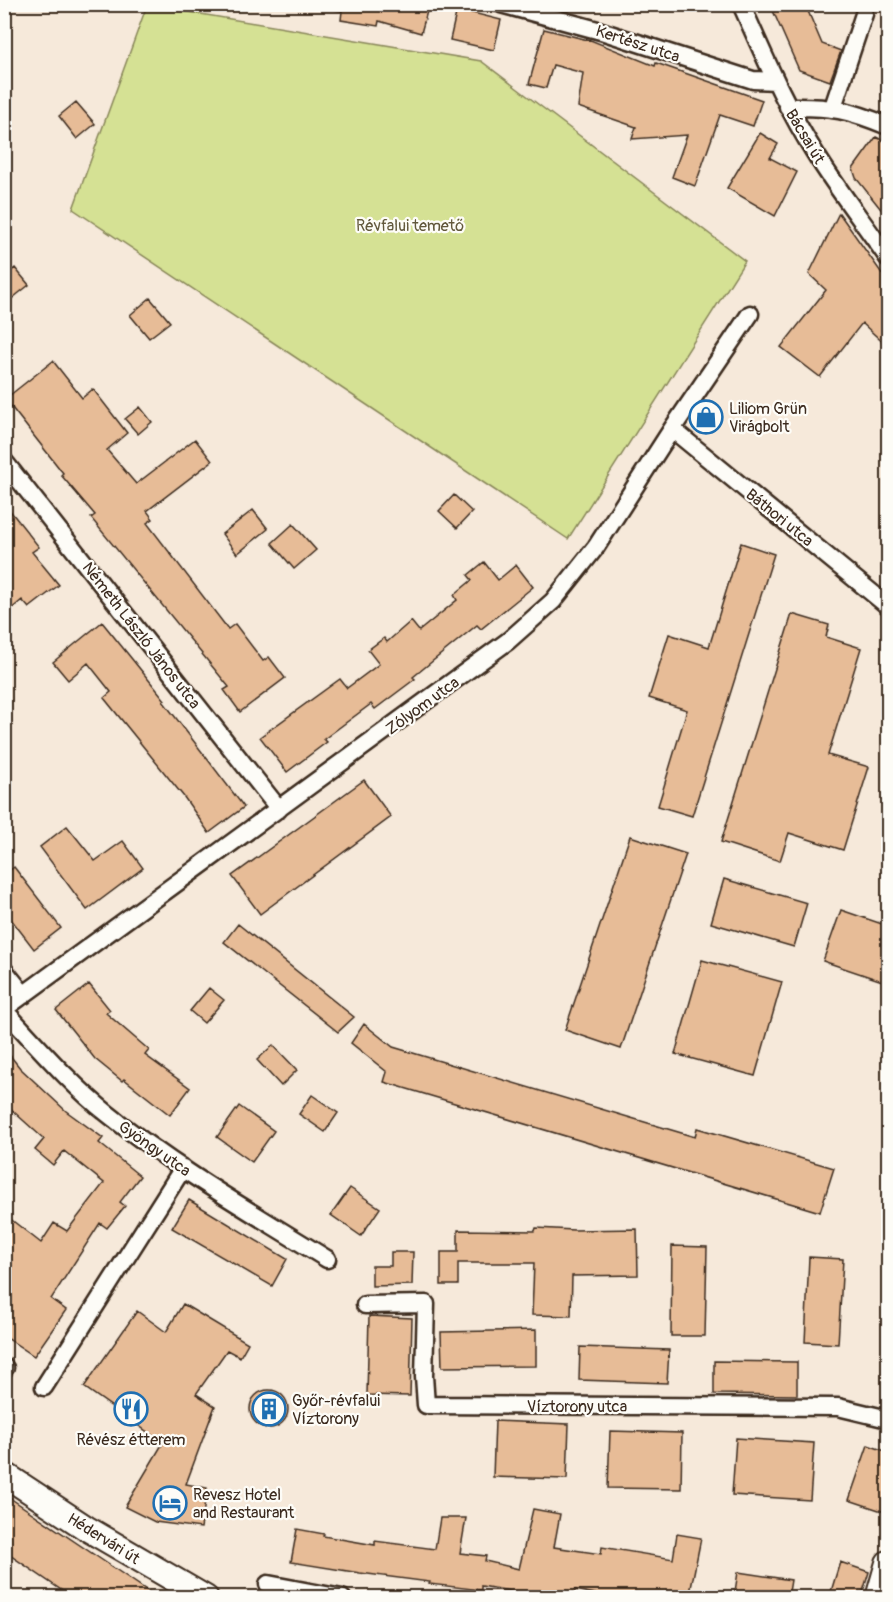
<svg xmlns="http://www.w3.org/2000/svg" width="893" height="1602" font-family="Pangolin,sans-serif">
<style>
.green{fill:#d5e194;stroke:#888659;stroke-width:1.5}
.building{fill:#e7bc97;stroke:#3b2a1e;stroke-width:1.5}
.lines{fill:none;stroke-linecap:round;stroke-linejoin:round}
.street-casing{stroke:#3b2a1e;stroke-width:21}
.secondary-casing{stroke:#3b2a1e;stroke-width:28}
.street{stroke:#fdfcf7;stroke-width:16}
.secondary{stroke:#fdfcf7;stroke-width:24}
.labels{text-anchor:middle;stroke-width:4.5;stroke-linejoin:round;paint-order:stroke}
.street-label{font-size:16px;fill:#3b2a1e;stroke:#fdfcf7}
.park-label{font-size:16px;fill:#62583c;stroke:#fdfcf7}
.poi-label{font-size:16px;fill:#3b2a1e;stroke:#fdfcf7;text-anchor:start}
</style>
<rect width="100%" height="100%" fill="#f6e9da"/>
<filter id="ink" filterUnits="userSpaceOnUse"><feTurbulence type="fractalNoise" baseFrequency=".0167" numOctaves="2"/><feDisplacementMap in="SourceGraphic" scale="12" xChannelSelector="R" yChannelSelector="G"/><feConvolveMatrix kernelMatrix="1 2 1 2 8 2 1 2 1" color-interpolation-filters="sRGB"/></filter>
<g filter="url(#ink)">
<path class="green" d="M147 5 481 61 745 261 568 539 73 209Z"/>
<path class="building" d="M336 4H429L421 33 379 21 378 26 341 20 342 11 336 10Z
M770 4H805L822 44 841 51 830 81 799 70Z
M457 9 501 20 494 50 450 40Z
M544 29 588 40V39L655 66 656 63 762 100 753 126 720 115 695 186 672 177 687 135 632 139 636 127 578 107 583 73 553 65 546 88 529 84Z
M76 102 95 124 77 139 59 116Z
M760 133 778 144 770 158 797 172 775 216 727 188Z
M876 137 888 143V218L856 178 853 169Z
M839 213 888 282V347L862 323 820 377 781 347 826 290 809 274Z
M15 268 29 285 4 305V277Z
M150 298 170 322 149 338 130 315Z
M53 361 82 398 93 389 127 433 107 450 136 484 195 439 212 461 147 511 153 519 147 523 228 629 235 624 263 661 269 657 285 678 240 712 224 690 229 687 91 518 95 515 61 475 63 473 5 399Z
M704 401 719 413 706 430 694 421 695 414Z
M140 407 152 422 138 434 125 419Z
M454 495 472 512 457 528 439 511Z
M4 503 39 547 32 552 59 585 29 608 22 600 4 615Z
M253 510 268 529 237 554 222 534Z
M293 524 316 550 294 569 272 543Z
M741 543 774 554 692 816 658 806 687 710 649 698 669 634 709 647Z
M484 562 498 580 516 565 533 587 481 629 477 625 413 677 415 679 375 709 371 704 324 739 327 742 287 772 260 737 340 679 347 688 379 664 368 650 384 638 387 642 411 621 419 631 457 600 454 595 472 580 468 575Z
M792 614 829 625 826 637 861 648 828 755 869 767 843 850 789 833 780 861 721 842Z
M102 622 165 700 163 701 244 807 209 833 184 797 104 698 111 692 88 663 68 680 53 662Z
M364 780 391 817 260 914 232 876Z
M67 826 95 861 123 841 143 868 87 910 40 847Z
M630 836 686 854 621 1049 565 1030Z
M14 867 61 928 34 949 4 910V875Z
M724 879 807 903 794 947 711 923Z
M841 910 888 926V983L823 961Z
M238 924 354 1017 338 1032 224 942Z
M702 960 782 982 755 1076 675 1054Z
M89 984 110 1010 106 1013 149 1050 145 1055 190 1088 170 1115 124 1079 122 1081 95 1059 56 1010Z
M209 988 224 1000 204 1023 190 1011Z
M364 1024 393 1047 695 1137 697 1128 834 1168 820 1212 384 1082 387 1072 351 1043Z
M273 1045 297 1070 281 1086 257 1060Z
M4 1048 20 1068 66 1111 103 1138 99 1143 140 1176 120 1202 125 1206 107 1228 100 1223 51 1299 66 1310 34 1356 4 1336V1214L41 1243 54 1223 67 1231 104 1183 64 1151 53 1165 35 1150 44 1139 4 1103Z
M312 1095 338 1113 325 1132 299 1114Z
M239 1106 274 1131 252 1162 217 1137Z
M350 1188 380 1208 361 1236 331 1215Z
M189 1200 287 1259 272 1286 172 1228Z
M536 1228 574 1230 637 1229 638 1275 572 1276 571 1316 532 1315 534 1263H458V1285H441V1252H458V1230L535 1231Z
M672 1246 707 1247 705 1336H671Z
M391 1252H413L412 1285 372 1286V1266H391Z
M809 1257 843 1259 838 1344 805 1342Z
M183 1304 248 1343 240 1357 227 1350 196 1394 215 1406 186 1484 207 1488 201 1528 155 1522 125 1507 163 1443 84 1387 137 1311 166 1332Z
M369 1316 412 1318 410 1396 367 1395Z
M536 1330V1366L442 1367 441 1332Z
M580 1347 669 1350 667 1383 579 1380Z
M714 1361 797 1362V1395L714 1394Z
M250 1409a19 19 0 1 1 38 0a19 19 0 1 1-38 0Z
M495 1421 569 1424 567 1479 493 1477Z
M610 1431 682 1433 681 1489 608 1488Z
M736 1438 814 1443 810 1500 732 1495Z
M868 1445 888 1452V1502L885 1512 849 1500Z
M4 1494 99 1558 158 1598H73L4 1551Z
M533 1509 560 1514 554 1547 601 1554 602 1547 673 1559 677 1534 701 1538 689 1598H616L575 1590 574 1598H551L481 1586V1590L429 1584 430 1582 360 1573 291 1562 297 1529 324 1534 323 1536 375 1545V1541L435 1549 440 1518H466L460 1553 486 1556 485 1561 519 1569Z
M840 1562 869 1572 861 1598H829Z
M738 1572 791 1580 788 1598H734Z"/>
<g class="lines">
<defs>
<path id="street" d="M501 4 601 31 753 80 775 81
M741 4C764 55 785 106 815 153 837 189 864 223 888 258
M788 107C831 106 849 110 888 126
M833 107 864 14
M672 429 888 606
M4 461 279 809
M4 970 24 995
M4 1009 508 641 553 601 596 547 672 429 750 314
M4 1010C38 1046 70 1084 108 1114 176 1169 253 1213 327 1259
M365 1305 426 1304 424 1376 426 1405 838 1407 888 1419
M4 1367 5 1368
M44 1387 183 1168
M268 1584 342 1598"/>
<path id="secondary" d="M4 1474 86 1528 206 1598
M878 1598 888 1563"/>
</defs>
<use href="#street" class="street-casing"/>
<use href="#secondary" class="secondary-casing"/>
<use href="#street" class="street"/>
<use href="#secondary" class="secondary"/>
</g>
</g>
<defs>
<symbol id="shop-ring" viewBox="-11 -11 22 22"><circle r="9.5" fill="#fdfcf7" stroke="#1f6fb2" stroke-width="1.5"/><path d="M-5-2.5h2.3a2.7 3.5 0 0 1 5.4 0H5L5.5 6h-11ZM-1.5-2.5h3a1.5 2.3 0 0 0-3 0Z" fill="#1f6fb2"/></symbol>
<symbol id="restaurant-ring" viewBox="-11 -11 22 22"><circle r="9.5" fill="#fdfcf7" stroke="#1f6fb2" stroke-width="1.5"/><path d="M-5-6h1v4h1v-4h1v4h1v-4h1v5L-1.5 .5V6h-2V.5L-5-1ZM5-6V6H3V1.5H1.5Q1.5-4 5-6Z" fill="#1f6fb2"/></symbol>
<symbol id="building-ring" viewBox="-11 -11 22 22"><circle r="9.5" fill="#fdfcf7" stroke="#1f6fb2" stroke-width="1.5"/><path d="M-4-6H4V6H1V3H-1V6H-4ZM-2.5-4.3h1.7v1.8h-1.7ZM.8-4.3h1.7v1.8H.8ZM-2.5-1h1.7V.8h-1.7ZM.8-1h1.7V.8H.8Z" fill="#1f6fb2"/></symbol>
<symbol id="hotel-ring" viewBox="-11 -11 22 22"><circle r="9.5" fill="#fdfcf7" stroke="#1f6fb2" stroke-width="1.5"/><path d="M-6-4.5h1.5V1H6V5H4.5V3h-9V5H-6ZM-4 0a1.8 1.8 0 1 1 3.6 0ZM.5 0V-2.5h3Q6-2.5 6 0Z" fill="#1f6fb2"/></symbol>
</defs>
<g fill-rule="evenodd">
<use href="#shop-ring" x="687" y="398" width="38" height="38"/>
<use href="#restaurant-ring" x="112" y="1390" width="38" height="38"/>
<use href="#building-ring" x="250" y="1390" width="38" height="38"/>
<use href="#hotel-ring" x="151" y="1484" width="38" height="38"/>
</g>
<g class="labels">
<g class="street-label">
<text transform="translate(638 43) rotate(18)" y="6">Kertész utca</text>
<text transform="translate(806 136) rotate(59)" y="6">Bácsai út</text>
<text transform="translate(780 517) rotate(39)" y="6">Báthori utca</text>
<text transform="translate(142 635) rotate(52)" y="6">Németh László János utca</text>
<text transform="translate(422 705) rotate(-36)" y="6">Zólyom utca</text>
<text transform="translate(155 1148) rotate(35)" y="6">Gyöngy utca</text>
<text x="577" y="1412">Víztorony utca</text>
<text transform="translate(104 1538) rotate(32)" y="6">Hédervári út</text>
</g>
<g class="park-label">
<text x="410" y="231">Révfalui temető</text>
</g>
<g class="poi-label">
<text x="729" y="414">Liliom Grün<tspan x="729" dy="18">Virágbolt</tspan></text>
<text x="292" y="1406">Győr-révfalui<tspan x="292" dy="18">Víztorony</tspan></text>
<text x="131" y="1445" text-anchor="middle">Révész étterem</text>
<text x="193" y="1500">Revesz Hotel<tspan x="193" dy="18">and Restaurant</tspan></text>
</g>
</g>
<rect width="893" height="1602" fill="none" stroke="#fdfcf7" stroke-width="24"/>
<rect x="12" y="12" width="869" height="1578" fill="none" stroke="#3b2a1e" stroke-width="2" filter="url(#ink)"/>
</svg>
